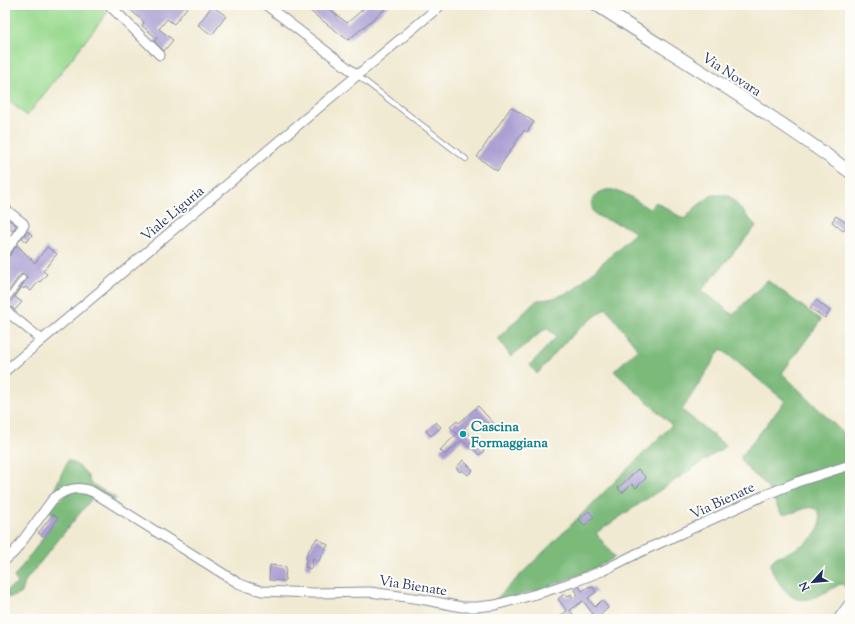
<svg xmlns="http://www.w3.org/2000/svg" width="855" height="624" font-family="'Sorts Mill Goudy',serif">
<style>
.green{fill:#9ada90;stroke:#5a8477}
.forest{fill:#7bba7a;stroke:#4b746c}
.building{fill:#aca0d3}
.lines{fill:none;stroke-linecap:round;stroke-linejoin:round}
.lane-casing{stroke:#868c98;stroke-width:6}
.street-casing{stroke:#868c98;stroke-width:11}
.secondary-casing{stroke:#868c98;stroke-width:14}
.lane{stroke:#fff;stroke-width:4.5}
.street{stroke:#fff;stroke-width:9}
.secondary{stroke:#fff;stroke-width:12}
.culture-dot{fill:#0f9aa8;stroke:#fdfcf7;stroke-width:1.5}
.labels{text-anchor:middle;stroke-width:4;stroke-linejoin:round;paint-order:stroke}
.street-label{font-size:14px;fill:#1b2f5e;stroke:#fdfcf7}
.culture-label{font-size:14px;font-weight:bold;fill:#0d838f;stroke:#fdfcf7;text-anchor:start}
</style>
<rect width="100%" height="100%" fill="#fdfcf7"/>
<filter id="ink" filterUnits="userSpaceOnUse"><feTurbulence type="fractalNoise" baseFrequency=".025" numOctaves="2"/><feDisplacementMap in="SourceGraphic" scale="8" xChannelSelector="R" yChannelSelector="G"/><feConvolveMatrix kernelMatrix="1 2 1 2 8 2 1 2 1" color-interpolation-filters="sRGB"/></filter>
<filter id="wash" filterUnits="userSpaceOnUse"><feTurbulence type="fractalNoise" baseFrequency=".012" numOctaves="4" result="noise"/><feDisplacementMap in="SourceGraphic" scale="16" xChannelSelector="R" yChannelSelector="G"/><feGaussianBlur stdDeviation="0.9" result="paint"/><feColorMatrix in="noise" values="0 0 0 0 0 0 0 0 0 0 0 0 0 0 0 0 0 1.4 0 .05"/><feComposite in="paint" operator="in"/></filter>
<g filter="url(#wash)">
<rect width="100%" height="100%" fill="#f1ead2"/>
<path class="green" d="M5 5H98L107 13 27 116 5 98Z"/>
<path class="forest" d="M606 190C622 188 636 201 649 209L656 202 684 219 696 207 712 195H724L730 197 756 226 702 290 733 315 767 280 821 320 782 373 850 440V596C848 592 846 585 841 584 837 585 834 588 830 590 801 605 792 604 775 576 772 571 768 564 774 559 776 556 781 555 785 554 798 548 822 537 820 519 818 499 802 511 791 513 788 514 785 514 782 514 778 510 777 505 774 500 771 494 768 488 764 483 756 475 743 468 741 457L785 401 721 349 682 410 726 446 596 533 614 557V558C575 580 533 591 491 604L672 425 614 371 638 349 606 308 580 328 564 343 537 374 530 365 557 336 546 328 511 357 498 338 537 300C551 300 561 296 573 290L635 233C627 223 598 221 593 211 592 209 592 204 592 202 592 195 600 192 606 190Z
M68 460C78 465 88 471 90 483L116 498 113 502 92 489 58 490 55 488Z
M81 491 93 497 26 580C25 582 22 592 22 593 19 596 9 597 5 598V591L17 584 18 583 14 577 58 518 49 511 55 503 68 493Z"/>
<g id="blocks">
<path class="building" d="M125 5H189L174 24 167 19 159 29 173 40 164 51 154 41 157 38 142 26 144 22Z
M302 5H324L347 23 368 5H390L348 40Z
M212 6 226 16 212 35 198 25Z
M511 107 534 122 527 132 524 130 497 171 477 157Z
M836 216 848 224 843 231 832 222Z
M5 217 16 225 13 231 5 225Z
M27 231 32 235 27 242 22 238Z
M17 245 35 263 47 247 57 254 43 271 47 274 40 282 39 281 31 291 25 287 24 289 22 287 15 297 22 302 15 310 8 305 26 280 27 277 24 274 20 275 5 296V259L10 255Z
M816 300 830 311 825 318 810 308Z
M478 406 497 427 491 432 478 418 477 419 475 417 464 428 484 451 479 455 471 446 469 447 462 440 445 455 440 450 457 434 450 427 457 421 459 423Z
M436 422 441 427 431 436 426 431Z
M463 460 473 470 468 475 462 470 460 472 456 468Z
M638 469 646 478 636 488 632 484 622 493 618 488Z
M589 511 594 517 584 526 579 519Z
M53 514 58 518 44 537 38 533Z
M317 538 328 545 318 562 313 558 311 569 305 567 307 553Z
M270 565 286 567 285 581 269 580Z
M579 586 582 591 590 586 591 588 593 587 596 592 588 598 595 607 602 600 608 608 596 619H586L593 614 583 601 570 610 576 619H556L567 611 558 599 564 594 567 597 571 594 573 598 578 594 574 589Z"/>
</g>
</g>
<g filter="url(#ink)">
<use href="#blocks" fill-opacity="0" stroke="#868c98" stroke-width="1"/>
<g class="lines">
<defs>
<path id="lane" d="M357 75 466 159
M5 302 23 278"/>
<path id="street" d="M109 5 160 55
M266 5 357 75
M5 209 23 223 24 225 5 252
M5 310 42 340
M5 371 441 5
M5 560 12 554 15 551 53 499C65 489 78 485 93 492L238 583 248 587 262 591 313 593 370 592 421 599 462 607H477L495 605 540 593 579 580 602 571 638 553 763 496 797 482 850 465"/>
<path id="secondary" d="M597 5C682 60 769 112 850 172
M840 619 850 605"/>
</defs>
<use href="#lane" class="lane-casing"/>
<use href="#street" class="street-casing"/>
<use href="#secondary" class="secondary-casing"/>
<use href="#lane" class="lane"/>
<use href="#street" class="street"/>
<use href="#secondary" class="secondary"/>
</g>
</g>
<circle class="culture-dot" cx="463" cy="434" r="4"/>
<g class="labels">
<g class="street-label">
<text transform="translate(732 74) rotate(33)" y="5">Via Novara</text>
<text transform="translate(172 213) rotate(-40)" y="5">Viale Liguria</text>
<text transform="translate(722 500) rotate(-25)" y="5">Via Bienate</text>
<text transform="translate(413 585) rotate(9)" y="5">Via Bienate</text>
</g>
<g class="culture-label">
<text x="471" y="431">Cascina<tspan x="471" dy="16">Formaggiana</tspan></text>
</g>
</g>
<rect width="855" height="624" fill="none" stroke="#fdfcf7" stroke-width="20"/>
<g transform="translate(813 582) rotate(243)" stroke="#fdfcf7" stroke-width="3" paint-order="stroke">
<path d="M0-3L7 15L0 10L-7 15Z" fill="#1b2f5e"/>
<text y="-6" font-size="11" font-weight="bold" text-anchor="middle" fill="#1b2f5e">N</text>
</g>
</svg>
